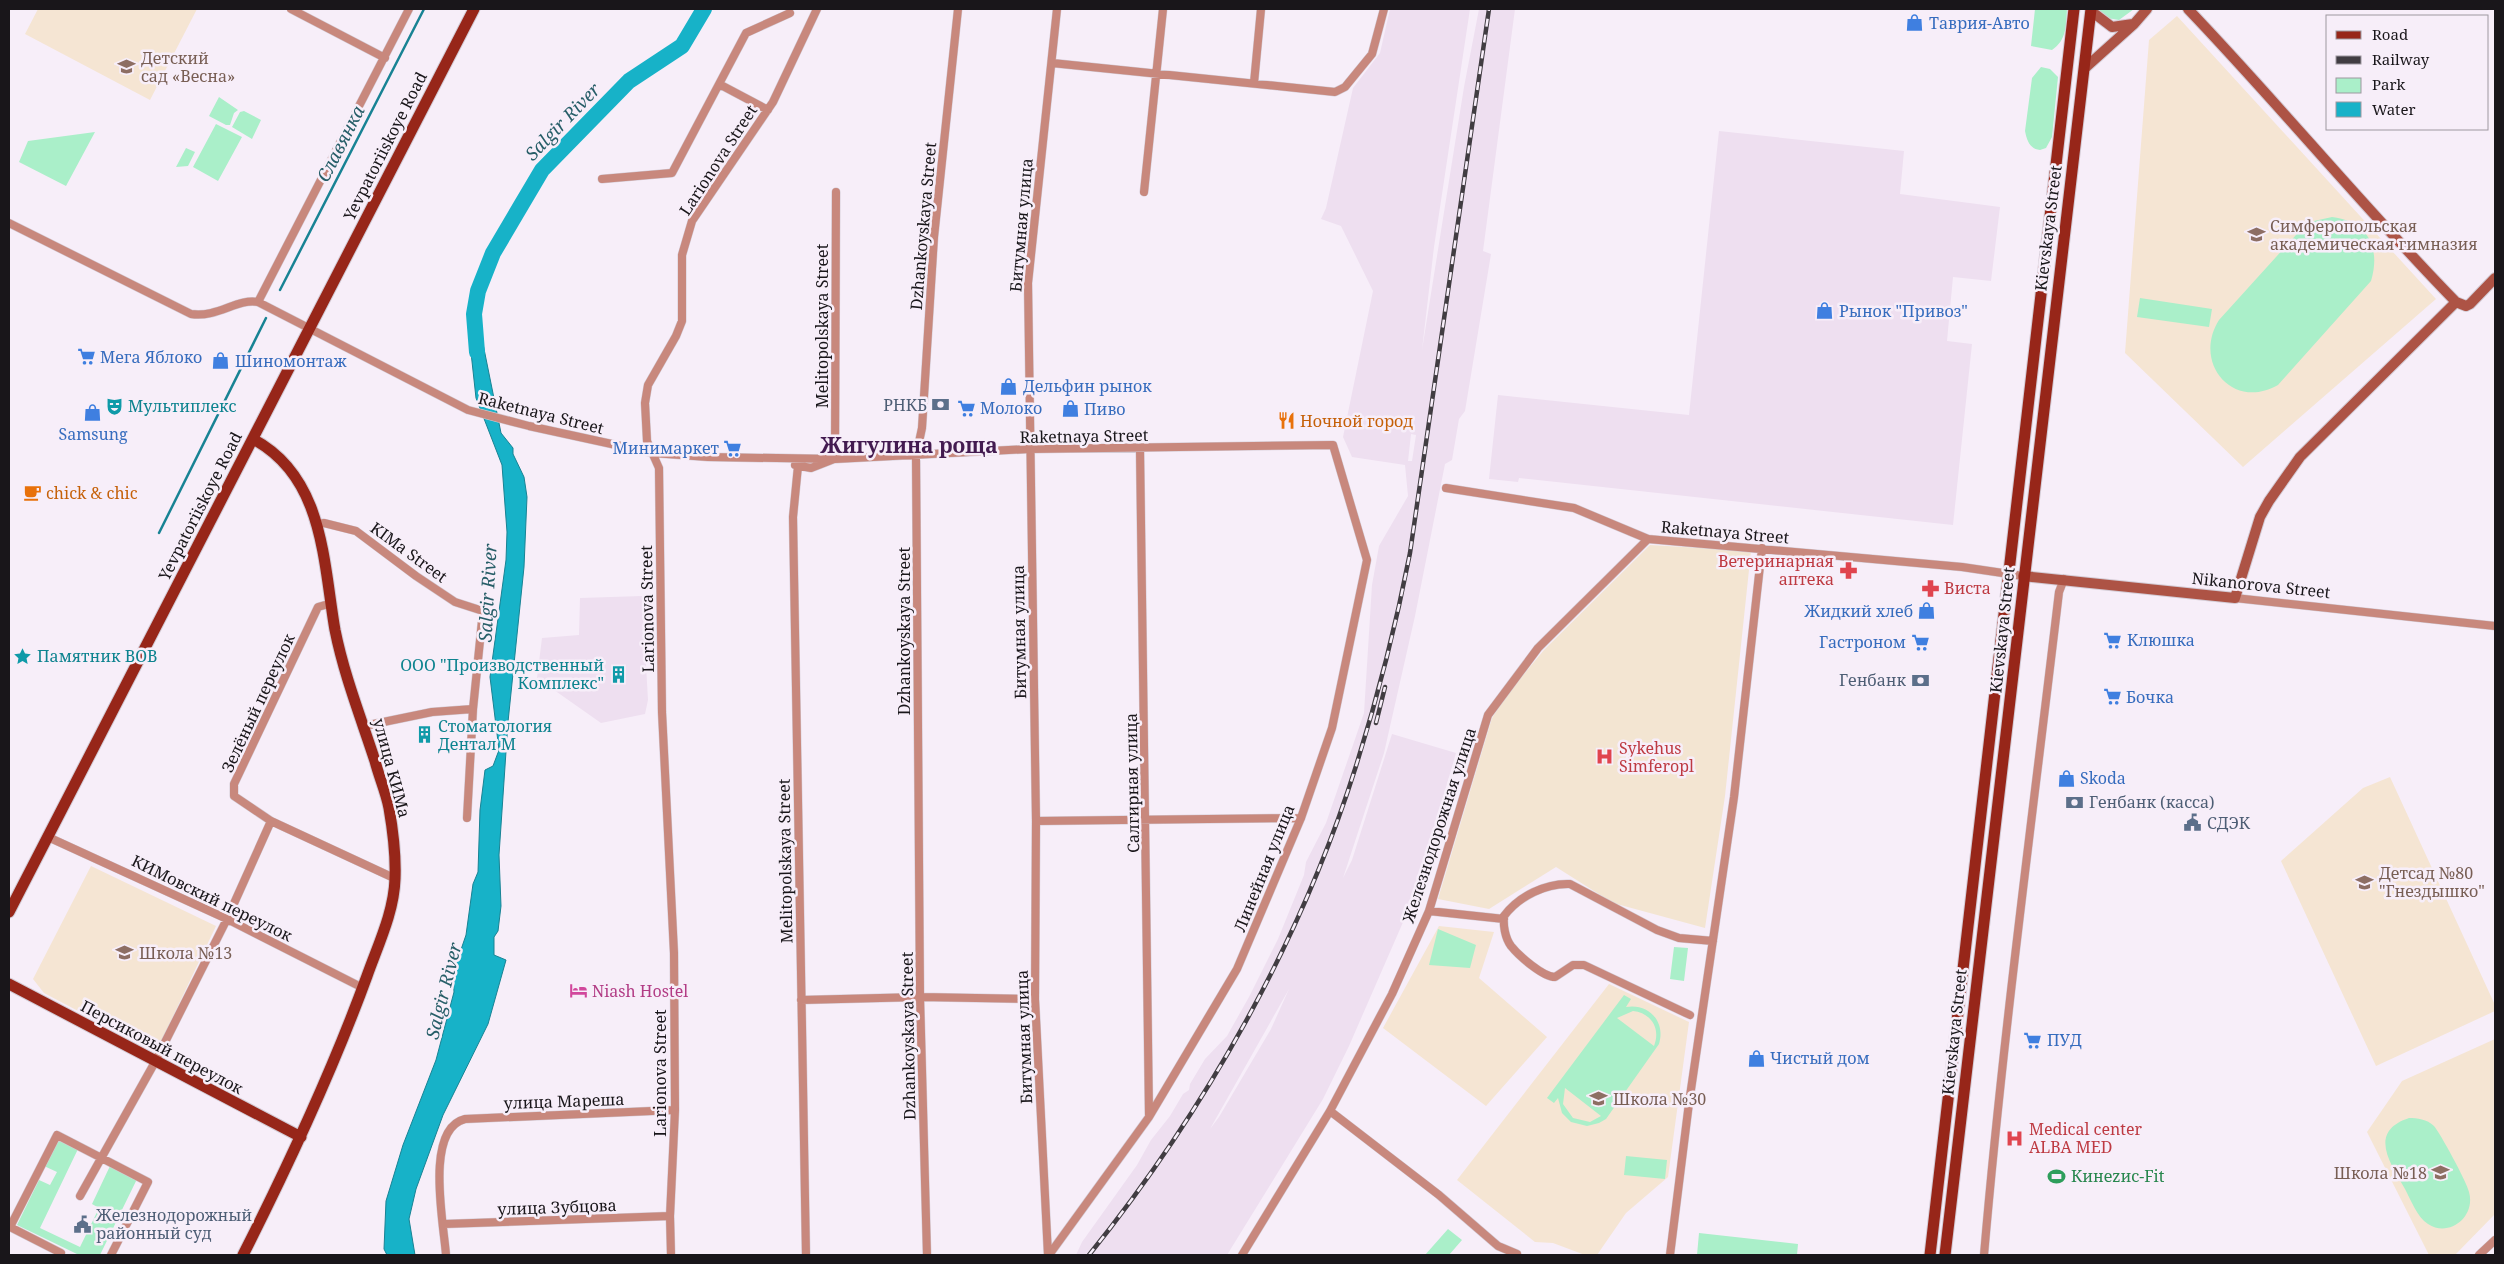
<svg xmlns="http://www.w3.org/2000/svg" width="2504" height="1264" font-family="'Noto Serif',serif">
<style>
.built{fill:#eedff0;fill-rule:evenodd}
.education{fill:#f5e5d3}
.medical{fill:#f3e5d2}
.green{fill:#aaefc9;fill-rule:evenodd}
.water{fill:#17b2c8;stroke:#188394}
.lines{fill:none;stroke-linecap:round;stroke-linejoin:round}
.stream{stroke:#188394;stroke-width:2.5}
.river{stroke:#17b2c8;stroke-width:16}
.street-casing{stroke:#d3cbd5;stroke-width:9}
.secondary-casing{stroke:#d3cbd5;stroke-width:12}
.primary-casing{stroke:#d3cbd5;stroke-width:13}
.street{stroke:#c8887d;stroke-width:8}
.secondary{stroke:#ad5345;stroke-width:10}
.primary{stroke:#972619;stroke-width:11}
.rail-casing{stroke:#413d42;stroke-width:4.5}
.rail{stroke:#f7eef9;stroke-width:2.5;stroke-dasharray:8;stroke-linecap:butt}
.labels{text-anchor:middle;stroke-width:5;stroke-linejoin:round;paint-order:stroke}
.shop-label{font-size:16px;fill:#366cbe;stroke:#f7eef9;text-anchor:start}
.education-label{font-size:16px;fill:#785e54;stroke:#f7eef9;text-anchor:start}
.street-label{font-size:16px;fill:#19161a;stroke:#f7eef9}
.service-label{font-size:16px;fill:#4e5e75;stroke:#f7eef9;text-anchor:start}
.culture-label{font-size:16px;fill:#0d838f;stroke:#f7eef9;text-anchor:start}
.food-label{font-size:16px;fill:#c56008;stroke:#f7eef9;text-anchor:start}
.health-label{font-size:16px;fill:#be3a42;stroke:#f7eef9;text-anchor:start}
.hotel-label{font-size:16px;fill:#b23c85;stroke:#f7eef9;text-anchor:start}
.leisure-label{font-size:16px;fill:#27864d;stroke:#f7eef9;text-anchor:start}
.water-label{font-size:18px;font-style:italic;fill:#275e68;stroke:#f7eef9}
.district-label{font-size:21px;font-weight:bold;fill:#431b50;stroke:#f7eef9}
</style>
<rect width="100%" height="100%" fill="#f7eef9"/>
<path class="built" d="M1390 9H1470L1434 247 1422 350 1464 87 1479 9H1515L1483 251 1491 254 1465 411 1459 419 1452 460 1445 464 1415 616 1384 753 1343 878 1352 860 1392 734 1456 753 1414 897 1349 1046 1323 1099 1227 1255H1076L1082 1242 1137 1165 1151 1140 1170 1116 1183 1094 1189 1090 1190 1084 1205 1059 1227 1036 1249 997 1278 939 1304 875 1306 862 1326 823 1364 713 1372 585 1379 546 1408 496 1405 465 1352 457 1343 437 1373 291 1341 226 1321 219 1326 208 1353 88 1380 53ZM1411 434 1416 435 1412 461H1408ZM1289 989 1271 1029 1219 1117 1210 1129Z
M1719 131 1904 151 1900 194 2000 207 1991 281 1953 277 1947 341 1972 344 1953 525 1519 478 1518 482 1489 479 1498 395 1689 415Z
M642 596 648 700 645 714 601 723 537 678 542 638 579 635 580 598Z"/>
<path class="education" d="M38 9H197L150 100 25 34Z
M2177 16 2436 299 2243 467 2125 353 2149 40Z
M2390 777 2495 1005V1011L2376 1066 2281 861 2363 788Z
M91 866 216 926 156 1052 44 993 33 979Z
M1439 926 1494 932 1479 978 1547 1037 1486 1106 1383 1028Z
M1609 984 1689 1022 1668 1177 1626 1213 1597 1255H1585L1553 1243 1535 1242 1457 1180Z
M2495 1039V1214L2455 1255H2429L2367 1132 2402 1081Z"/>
<path class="medical" d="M1650 545 1751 551 1725 796 1705 928 1613 903 1556 867 1489 909 1438 899 1492 718 1508 693 1544 650Z"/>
<path class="green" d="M2035 9H2067C2066 25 2067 40 2052 50L2031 46Z
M2096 9H2134L2119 20 2107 18Z
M2041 67 2050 69 2058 77 2052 137 2046 148 2040 150C2030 149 2027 141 2025 131L2032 78Z
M219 97 238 110 234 113 230 125H226L209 116Z
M244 111 261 120 252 139 232 127 240 112Z
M216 124 242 137 218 181 193 167Z
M95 132 66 186 19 162 28 141Z
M186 148 195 152 188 166 176 167Z
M2332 217C2368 221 2381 248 2371 281L2278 385C2233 411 2192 363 2219 320L2305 225 2314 221Z
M2140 298 2212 309 2209 327 2137 317Z
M1438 929 1476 945 1470 968 1429 965Z
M1674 947 1688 948 1684 981 1670 979Z
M1624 995 1631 999 1626 1007C1648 1003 1666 1021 1659 1044L1606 1119 1599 1123 1587 1126 1571 1122 1562 1113 1558 1098 1554 1103 1547 1098ZM1633 1011C1651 1013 1661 1028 1654 1046L1617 1018ZM1565 1088 1601 1116 1590 1122 1573 1118 1563 1104Z
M2409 1118C2417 1118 2427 1119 2434 1126 2440 1133 2467 1182 2469 1192 2476 1217 2449 1238 2428 1224 2417 1217 2411 1200 2405 1189 2391 1164 2367 1132 2409 1118Z
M57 1139 78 1149 40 1228 80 1247 99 1208 92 1204 110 1166 137 1179 100 1255H79L17 1225 39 1180 50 1185 57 1172 44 1166Z
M1626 1156 1667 1160 1665 1179 1624 1175Z
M1448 1229 1462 1240 1449 1255H1425Z
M1699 1233 1798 1244 1797 1255H1697Z"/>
<path class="water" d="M468 325 481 334 501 433 513 448V454L524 477 527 497 524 567 508 722 499 855 501 906 498 931 494 937V955L506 960 488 1024 443 1115 416 1189 409 1219 415 1255H387L384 1249 386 1201 403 1145 436 1060 454 992 453 973 466 935 473 884 478 872 480 810 485 770 493 766 499 750 490 677 506 560 507 532 502 465 476 398Z"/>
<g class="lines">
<path class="stream" d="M280 290 424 9
M159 533 266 318"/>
<path class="river" d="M477 352 474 314 478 291 493 253 542 170 629 81 682 46 704 9"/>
<defs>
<path id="street" d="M291 9 385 58
M1052 63 1335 92 1345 87 1372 54 1384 9
M1254 83 1261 9
M719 84 768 110
M602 179 672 173 746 33 790 13
M1144 192 1163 9
M9 223 191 314C218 318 237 298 258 302L468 410 529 426 653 453 708 457 835 459 1030 449 1333 445 1367 560 1332 728 1301 818 1237 969 1149 1117 1049 1255
M258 302 409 9
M1140 449 1149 1115
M835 459 836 192
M795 465 811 468 834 459
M798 466 793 517 806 1255
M1446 488 1574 508 1648 539 1962 567 2023 576
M318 524 324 523 356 531 416 576 455 602 483 611 473 709 467 818
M2235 598 2495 626
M332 603 318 607 234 784V796L271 821 396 879
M364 726 432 712 473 709
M1036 821 1301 818
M48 837 227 919 363 988
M1429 911 1504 919
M801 1000 920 997 1035 999
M1690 1015 1584 965H1573L1555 977C1543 977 1519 956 1511 946 1505 938 1503 925 1504 916 1519 896 1546 883 1570 884L1657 930 1679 938 1713 941
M1330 1111 1439 1195 1498 1246 1517 1254
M80 1196 155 1062 227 919 271 821
M444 1224 670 1216
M61 1253 10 1227 57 1135 148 1182 111 1255
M446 1255C444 1225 424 1129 465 1119L675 1110
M671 1255 670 1216 675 1110 674 953 662 712 659 468 647 441 645 403 648 385 676 336 682 321V255L692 221 773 102 817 9
M927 1255 920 997 916 456 922 428 934 237 958 9
M1048 1255 1035 999 1036 821 1028 283 1057 9
M1242 1255 1330 1111 1392 994 1429 911 1488 715 1538 648 1648 539
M1670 1255 1689 1103 1734 797 1762 548
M1984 1255C2003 1034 2033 813 2059 592L2064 579
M2479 1255 2495 1240"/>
<path id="secondary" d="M2188 9C2279 104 2363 207 2456 302L2466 306 2470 304 2495 278
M2091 11 2112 27 2133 24
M2085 68 2134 24 2147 9
M2023 576 2235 598 2260 517 2269 501 2300 457 2456 302"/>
<path id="primary" d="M9 912 474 9
M9 984 301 1137
M243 1255C289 1164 332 1072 367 976 378 945 394 912 395 879 396 856 393 831 389 808 386 792 379 777 375 761 361 718 344 675 335 630 323 561 324 477 253 439
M1930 1255 2074 9
M1945 1255C1991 839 2045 425 2091 9"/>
</defs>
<use href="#street" class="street-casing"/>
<use href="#secondary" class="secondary-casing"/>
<use href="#primary" class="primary-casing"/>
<use href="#street" class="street"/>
<use href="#secondary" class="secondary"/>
<use href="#primary" class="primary"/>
<defs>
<path id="rail" d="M1376 723 1385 687
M1089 1255C1204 1112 1301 942 1356 766 1378 696 1396 625 1410 553L1489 9"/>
</defs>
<use href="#rail" class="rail-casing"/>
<use href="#rail" class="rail"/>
</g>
<defs>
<symbol id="shop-bare" viewBox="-9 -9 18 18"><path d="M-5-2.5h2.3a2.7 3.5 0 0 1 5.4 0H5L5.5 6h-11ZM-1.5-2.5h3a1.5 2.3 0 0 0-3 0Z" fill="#3f7fe0" stroke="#f7eef9" stroke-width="2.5" paint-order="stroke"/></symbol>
<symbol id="school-bare" viewBox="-9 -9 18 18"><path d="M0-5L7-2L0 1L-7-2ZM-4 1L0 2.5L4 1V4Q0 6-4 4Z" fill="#8d6e63" stroke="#f7eef9" stroke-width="2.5" paint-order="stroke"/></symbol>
<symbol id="supermarket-bare" viewBox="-9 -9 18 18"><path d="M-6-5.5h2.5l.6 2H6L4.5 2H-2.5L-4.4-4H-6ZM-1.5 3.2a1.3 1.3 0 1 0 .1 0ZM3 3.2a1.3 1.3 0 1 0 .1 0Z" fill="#3f7fe0" stroke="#f7eef9" stroke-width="2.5" paint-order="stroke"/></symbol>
<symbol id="bank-bare" viewBox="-9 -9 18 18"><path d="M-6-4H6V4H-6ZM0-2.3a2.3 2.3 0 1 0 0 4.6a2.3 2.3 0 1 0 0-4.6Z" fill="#5c6f8a" stroke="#f7eef9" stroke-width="2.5" paint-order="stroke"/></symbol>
<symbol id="theatre-bare" viewBox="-9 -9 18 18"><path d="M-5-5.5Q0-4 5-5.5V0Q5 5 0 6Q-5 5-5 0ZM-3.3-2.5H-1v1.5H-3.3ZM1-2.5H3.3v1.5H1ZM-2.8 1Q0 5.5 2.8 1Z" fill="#0f9aa8" stroke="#f7eef9" stroke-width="2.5" paint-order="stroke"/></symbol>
<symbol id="restaurant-bare" viewBox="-9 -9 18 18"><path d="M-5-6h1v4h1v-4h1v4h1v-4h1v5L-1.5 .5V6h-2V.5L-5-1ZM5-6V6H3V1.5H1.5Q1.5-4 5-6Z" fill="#e8710a" stroke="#f7eef9" stroke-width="2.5" paint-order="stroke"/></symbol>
<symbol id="cafe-bare" viewBox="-9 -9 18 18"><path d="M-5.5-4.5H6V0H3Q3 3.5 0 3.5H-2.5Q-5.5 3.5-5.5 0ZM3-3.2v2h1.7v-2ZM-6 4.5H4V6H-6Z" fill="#e8710a" stroke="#f7eef9" stroke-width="2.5" paint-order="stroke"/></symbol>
<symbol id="pharmacy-bare" viewBox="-9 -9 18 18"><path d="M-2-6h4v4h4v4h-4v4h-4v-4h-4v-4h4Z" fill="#e0444e" stroke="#f7eef9" stroke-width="2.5" paint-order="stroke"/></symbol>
<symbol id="sight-bare" viewBox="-9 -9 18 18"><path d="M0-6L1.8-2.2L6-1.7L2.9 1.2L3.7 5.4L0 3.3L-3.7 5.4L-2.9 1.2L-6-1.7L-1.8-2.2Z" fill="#0f9aa8" stroke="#f7eef9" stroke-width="2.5" paint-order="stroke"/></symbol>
<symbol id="building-bare" viewBox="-9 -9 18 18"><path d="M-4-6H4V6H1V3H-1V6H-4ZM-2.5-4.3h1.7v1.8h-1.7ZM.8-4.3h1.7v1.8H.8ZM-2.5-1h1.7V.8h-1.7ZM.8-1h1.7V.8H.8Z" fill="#0f9aa8" stroke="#f7eef9" stroke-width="2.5" paint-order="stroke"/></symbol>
<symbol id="hospital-bare" viewBox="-9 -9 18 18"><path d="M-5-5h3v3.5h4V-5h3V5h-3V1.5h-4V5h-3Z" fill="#e0444e" stroke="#f7eef9" stroke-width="2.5" paint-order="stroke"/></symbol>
<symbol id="civic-bare" viewBox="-9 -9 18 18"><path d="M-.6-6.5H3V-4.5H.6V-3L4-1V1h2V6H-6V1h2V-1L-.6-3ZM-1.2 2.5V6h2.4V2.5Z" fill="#5c6f8a" stroke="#f7eef9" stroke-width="2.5" paint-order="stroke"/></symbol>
<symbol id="hotel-bare" viewBox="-9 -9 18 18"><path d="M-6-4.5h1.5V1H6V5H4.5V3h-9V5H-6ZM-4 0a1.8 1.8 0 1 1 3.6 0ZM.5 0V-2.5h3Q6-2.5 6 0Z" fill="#d1479c" stroke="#f7eef9" stroke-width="2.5" paint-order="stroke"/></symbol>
<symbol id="stadium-bare" viewBox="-9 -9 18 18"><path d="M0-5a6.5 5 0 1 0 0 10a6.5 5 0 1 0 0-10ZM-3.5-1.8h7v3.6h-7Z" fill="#2e9e5b" stroke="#f7eef9" stroke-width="2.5" paint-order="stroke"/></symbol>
</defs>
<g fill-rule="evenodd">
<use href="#shop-bare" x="1902" y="10" width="25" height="25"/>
<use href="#school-bare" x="114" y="54" width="25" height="25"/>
<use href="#school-bare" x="2244" y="222" width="25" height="25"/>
<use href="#shop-bare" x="1812" y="298" width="25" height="25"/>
<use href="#supermarket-bare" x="74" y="344" width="25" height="25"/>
<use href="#shop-bare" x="208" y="348" width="25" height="25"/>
<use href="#shop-bare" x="996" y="374" width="25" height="25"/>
<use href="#bank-bare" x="928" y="392" width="25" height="25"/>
<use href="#theatre-bare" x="102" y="394" width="25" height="25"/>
<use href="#supermarket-bare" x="954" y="396" width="25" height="25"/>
<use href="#shop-bare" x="1058" y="396" width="25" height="25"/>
<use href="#shop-bare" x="80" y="400" width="25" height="25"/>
<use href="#restaurant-bare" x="1274" y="408" width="25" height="25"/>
<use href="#supermarket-bare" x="720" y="436" width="25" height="25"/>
<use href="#cafe-bare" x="20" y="480" width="25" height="25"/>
<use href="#pharmacy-bare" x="1836" y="558" width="25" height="25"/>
<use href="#pharmacy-bare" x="1918" y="576" width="25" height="25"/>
<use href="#shop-bare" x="1914" y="598" width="25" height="25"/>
<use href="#supermarket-bare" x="2100" y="628" width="25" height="25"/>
<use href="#supermarket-bare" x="1908" y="630" width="25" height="25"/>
<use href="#sight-bare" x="10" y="644" width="25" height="25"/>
<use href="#building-bare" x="606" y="662" width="25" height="25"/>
<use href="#bank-bare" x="1908" y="668" width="25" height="25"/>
<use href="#supermarket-bare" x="2100" y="684" width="25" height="25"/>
<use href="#building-bare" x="412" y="722" width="25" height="25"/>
<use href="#hospital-bare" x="1592" y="744" width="25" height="25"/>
<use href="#shop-bare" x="2054" y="766" width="25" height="25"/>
<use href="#bank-bare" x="2062" y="790" width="25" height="25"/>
<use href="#civic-bare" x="2180" y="810" width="25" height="25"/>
<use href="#school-bare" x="2352" y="870" width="25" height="25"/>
<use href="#school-bare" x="112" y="940" width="25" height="25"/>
<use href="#hotel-bare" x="566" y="978" width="25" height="25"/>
<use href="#supermarket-bare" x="2020" y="1028" width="25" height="25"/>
<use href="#shop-bare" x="1744" y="1046" width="25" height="25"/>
<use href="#school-bare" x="1586" y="1086" width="25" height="25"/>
<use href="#hospital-bare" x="2002" y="1126" width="25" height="25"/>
<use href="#school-bare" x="2428" y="1160" width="25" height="25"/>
<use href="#stadium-bare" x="2044" y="1164" width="25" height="25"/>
<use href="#civic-bare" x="70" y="1212" width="25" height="25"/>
</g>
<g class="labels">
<g class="shop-label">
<text x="1929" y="29">Таврия-Авто</text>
<text x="1839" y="317">Рынок "Привоз"</text>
<text x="100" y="363">Мега Яблоко</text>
<text x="235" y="367">Шиномонтаж</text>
<text x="1023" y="392">Дельфин рынок</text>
<text x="980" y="414">Молоко</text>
<text x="1084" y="415">Пиво</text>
<text x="93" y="440" text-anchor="middle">Samsung</text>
<text x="719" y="454" text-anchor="end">Минимаркет</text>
<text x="1913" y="617" text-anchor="end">Жидкий хлеб</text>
<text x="2127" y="646">Клюшка</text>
<text x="1906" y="648" text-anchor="end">Гастроном</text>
<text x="2126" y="703">Бочка</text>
<text x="2080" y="784">Skoda</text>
<text x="2047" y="1046">ПУД</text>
<text x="1770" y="1064">Чистый дом</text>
</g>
<g class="education-label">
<text x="141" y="64">Детский<tspan x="141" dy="18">сад «Весна»</tspan></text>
<text x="2270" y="232">Симферопольская<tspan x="2270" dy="18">академическая гимназия</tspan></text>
<text x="2379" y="879">Детсад №80<tspan x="2379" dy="18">"Гнездышко"</tspan></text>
<text x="139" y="959">Школа №13</text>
<text x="1613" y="1105">Школа №30</text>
<text x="2427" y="1179" text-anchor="end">Школа №18</text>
</g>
<g class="street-label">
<text transform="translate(385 146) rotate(-63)" y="6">Yevpatoriiskoye Road</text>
<text transform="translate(718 160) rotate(-57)" y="6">Larionova Street</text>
<text transform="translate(1021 225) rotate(-85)" y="6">Битумная улица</text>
<text transform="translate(923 226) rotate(-85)" y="6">Dzhankoyskaya Street</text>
<text transform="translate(2048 228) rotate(-83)" y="6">Kievskaya Street</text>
<text transform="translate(822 326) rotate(-90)" y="6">Melitopolskaya Street</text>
<text transform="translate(541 413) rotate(14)" y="6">Raketnaya Street</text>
<text transform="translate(1084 436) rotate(-1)" y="6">Raketnaya Street</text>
<text transform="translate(200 506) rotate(-63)" y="6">Yevpatoriiskoye Road</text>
<text transform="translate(1725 532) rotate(5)" y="6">Raketnaya Street</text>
<text transform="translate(409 552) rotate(36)" y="6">KIMa Street</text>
<text transform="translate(2261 585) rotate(6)" y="6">Nikanorova Street</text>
<text transform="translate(647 609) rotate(-91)" y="6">Larionova Street</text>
<text transform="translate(2002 630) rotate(-84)" y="6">Kievskaya Street</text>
<text transform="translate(904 631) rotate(-90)" y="6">Dzhankoyskaya Street</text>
<text transform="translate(1019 632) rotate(-91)" y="6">Битумная улица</text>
<text transform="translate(258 703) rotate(-65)" y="6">Зелёный переулок</text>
<text transform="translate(392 768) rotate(75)" y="6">улица КИМа</text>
<text transform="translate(1132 783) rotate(-91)" y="6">Салгирная улица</text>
<text transform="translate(1439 825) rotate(-72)" y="6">Железнодорожная улица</text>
<text transform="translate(785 861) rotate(-91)" y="6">Melitopolskaya Street</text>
<text transform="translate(1264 868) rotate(-68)" y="6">Линейная улица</text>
<text transform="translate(212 898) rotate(26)" y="6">КИМовский переулок</text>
<text transform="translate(1954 1032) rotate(-84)" y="6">Kievskaya Street</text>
<text transform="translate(908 1036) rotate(-91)" y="6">Dzhankoyskaya Street</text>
<text transform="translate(1024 1037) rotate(-92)" y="6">Битумная улица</text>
<text transform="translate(162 1047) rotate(28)" y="6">Персиковый переулок</text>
<text transform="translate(660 1073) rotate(-90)" y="6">Larionova Street</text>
<text transform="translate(564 1101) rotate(-2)" y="6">улица Мареша</text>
<text transform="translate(557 1207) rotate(-2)" y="6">улица Зубцова</text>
</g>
<g class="service-label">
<text x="927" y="411" text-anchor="end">РНКБ</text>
<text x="1906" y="686" text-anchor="end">Генбанк</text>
<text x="2089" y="808">Генбанк (касса)</text>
<text x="2207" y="829">СДЭК</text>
<text x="96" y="1221">Железнодорожный<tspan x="96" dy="18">районный суд</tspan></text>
</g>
<g class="culture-label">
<text x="128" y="412">Мультиплекс</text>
<text x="37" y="662">Памятник ВОВ</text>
<text x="604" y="671" text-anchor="end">ООО "Производственный<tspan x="604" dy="18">Комплекс"</tspan></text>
<text x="438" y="732">Стоматология<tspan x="438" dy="18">Дентал М</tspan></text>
</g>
<g class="food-label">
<text x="1300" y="427">Ночной город</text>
<text x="46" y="499">chick &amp; chic</text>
</g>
<g class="health-label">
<text x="1834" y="567" text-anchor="end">Ветеринарная<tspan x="1834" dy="18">аптека</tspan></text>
<text x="1944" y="594">Виста</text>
<text x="1619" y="754">Sykehus<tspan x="1619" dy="18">Simferopl</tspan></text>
<text x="2029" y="1135">Medical center<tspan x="2029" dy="18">ALBA MED</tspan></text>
</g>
<g class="hotel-label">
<text x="592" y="997">Niash Hostel</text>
</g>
<g class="leisure-label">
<text x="2071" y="1182">Кинеzис-Fit</text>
</g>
<g class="water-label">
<text transform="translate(563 122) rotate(-46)" y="6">Salgir River</text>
<text transform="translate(341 144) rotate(-63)" y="6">Славянка</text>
<text transform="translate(488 593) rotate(-87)" y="6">Salgir River</text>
<text transform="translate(444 991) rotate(-76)" y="6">Salgir River</text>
</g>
<g class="district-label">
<text x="909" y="453">Жигулина роща</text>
</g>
</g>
<rect width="2504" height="1264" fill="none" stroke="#19161a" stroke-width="20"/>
<rect x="2326" y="15" width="162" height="115" fill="#f7eef9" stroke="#9e98a0"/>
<rect x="2336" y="31" width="25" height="8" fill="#972619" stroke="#9e98a0"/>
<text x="2372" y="40" font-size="15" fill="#19161a">Road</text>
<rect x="2336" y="56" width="25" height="8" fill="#413d42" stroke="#9e98a0"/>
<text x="2372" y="65" font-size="15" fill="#19161a">Railway</text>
<rect x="2336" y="78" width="25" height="15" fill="#aaefc9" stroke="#9e98a0"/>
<text x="2372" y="90" font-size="15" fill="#19161a">Park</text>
<rect x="2336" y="102" width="25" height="15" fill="#17b2c8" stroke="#9e98a0"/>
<text x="2372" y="115" font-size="15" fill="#19161a">Water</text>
</svg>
